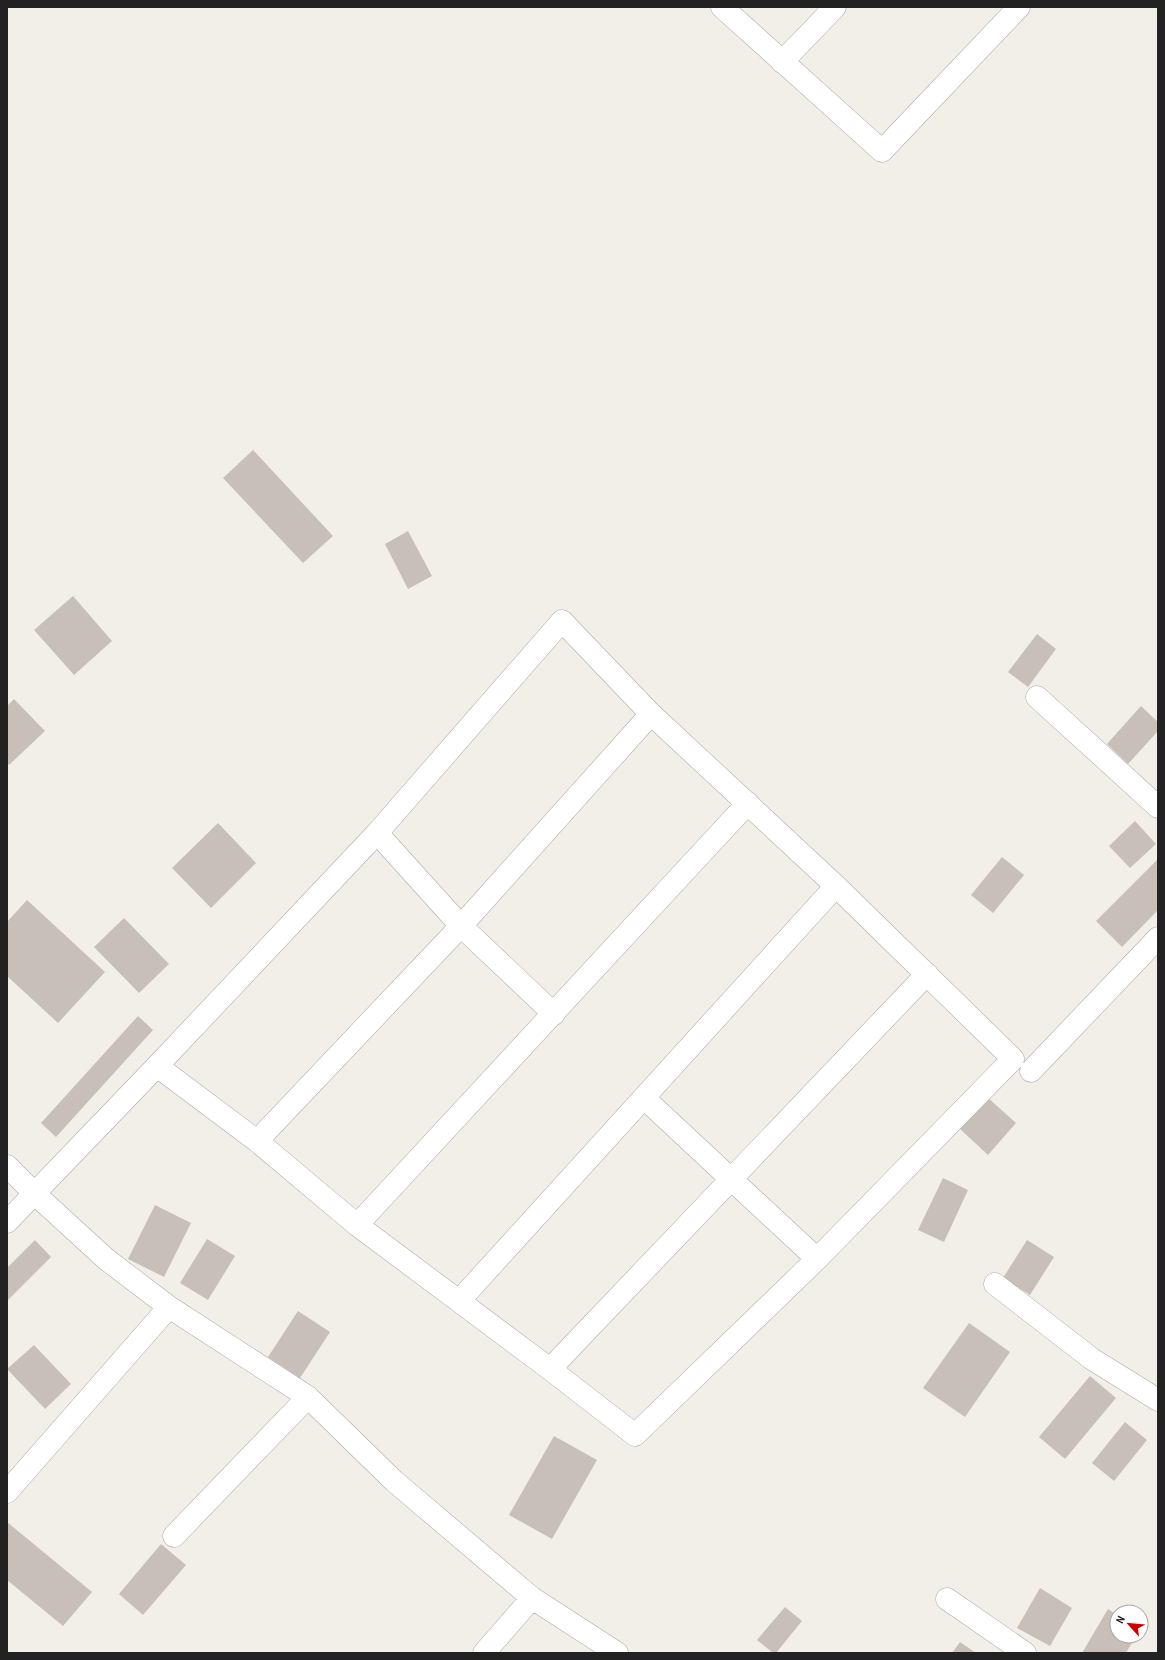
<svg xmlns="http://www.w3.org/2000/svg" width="1165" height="1660" font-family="'Archivo Narrow',sans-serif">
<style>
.building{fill:#c7bfb8}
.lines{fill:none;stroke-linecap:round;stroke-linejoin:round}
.minor-casing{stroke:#a9a9a9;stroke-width:23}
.minor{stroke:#fff;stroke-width:22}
</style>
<rect width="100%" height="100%" fill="#f2efe9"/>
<path class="building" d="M253 450 333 536 303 563 223 478Z
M408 531 432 576 408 589 385 544Z
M73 596 112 641 74 675 34 630Z
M1037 634 1056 649 1028 687 1008 672Z
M14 699 45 731 9 765 7 762V706Z
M1141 706 1158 722V731L1128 764 1107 744Z
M1135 821 1156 844 1130 868 1109 846Z
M218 823 256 863 211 908 172 868Z
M1002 857 1024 875 993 913 971 895Z
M1158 859V910L1122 947 1096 921Z
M27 900 105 972 58 1023 7 976V922Z
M124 918 169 964 139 993 94 947Z
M138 1016 153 1030 56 1137 41 1123Z
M987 1097 1016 1123 988 1155 959 1128Z
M943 1178 968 1190 944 1242 918 1230Z
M155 1205 191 1223 164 1277 128 1259Z
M207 1239 235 1256 208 1300 180 1283Z
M35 1240 51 1257 7 1301V1268Z
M1027 1240 1054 1257 1030 1295 1003 1278Z
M298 1311 330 1332 300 1378 268 1357Z
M969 1323 1010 1352 965 1417 923 1388Z
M34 1345 71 1384 45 1409 7 1369Z
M1090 1376 1116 1398 1065 1459 1039 1437Z
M1125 1422 1147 1440 1114 1481 1092 1463Z
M554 1436 597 1460 552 1539 509 1515Z
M7 1522 92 1592 63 1626 7 1580Z
M161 1544 186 1565 143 1615 119 1594Z
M1040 1588 1072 1608 1050 1646 1017 1628Z
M785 1607 802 1621 776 1653H773L757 1640Z
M1108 1609 1117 1615V1636H1136L1126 1653H1082Z
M960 1642 976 1653H952Z"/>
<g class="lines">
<defs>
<path id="minor" d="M722 7 882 151 1019 7
M782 62 835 7
M1037 697 1158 807
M377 833 461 926 554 1014
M1031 1071 1158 938
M644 1098 817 1259
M257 1141 461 926 651 714
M7 1166 35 1194 106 1259 169 1307 308 1397 394 1481 532 1598 617 1653
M7 1222 157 1066 377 833 562 621 651 714 836 886 1013 1059 817 1259 635 1435 550 1369 357 1225 257 1141 157 1066
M357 1225 748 803
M995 1284 1092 1359 1158 1400
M459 1301 836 886
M550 1369 927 974
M7 1492 169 1307
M174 1536 308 1397
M947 1599 1025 1653
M484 1653 532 1598"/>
</defs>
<use href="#minor" class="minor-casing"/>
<use href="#minor" class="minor"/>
</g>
<rect width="1165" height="1660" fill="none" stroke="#222222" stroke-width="16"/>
<g transform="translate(1129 1624) rotate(297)"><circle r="19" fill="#ffffff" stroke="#a7a7a7"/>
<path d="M0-3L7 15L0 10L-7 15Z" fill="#d40000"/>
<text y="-6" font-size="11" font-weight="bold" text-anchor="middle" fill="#222222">N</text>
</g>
</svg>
